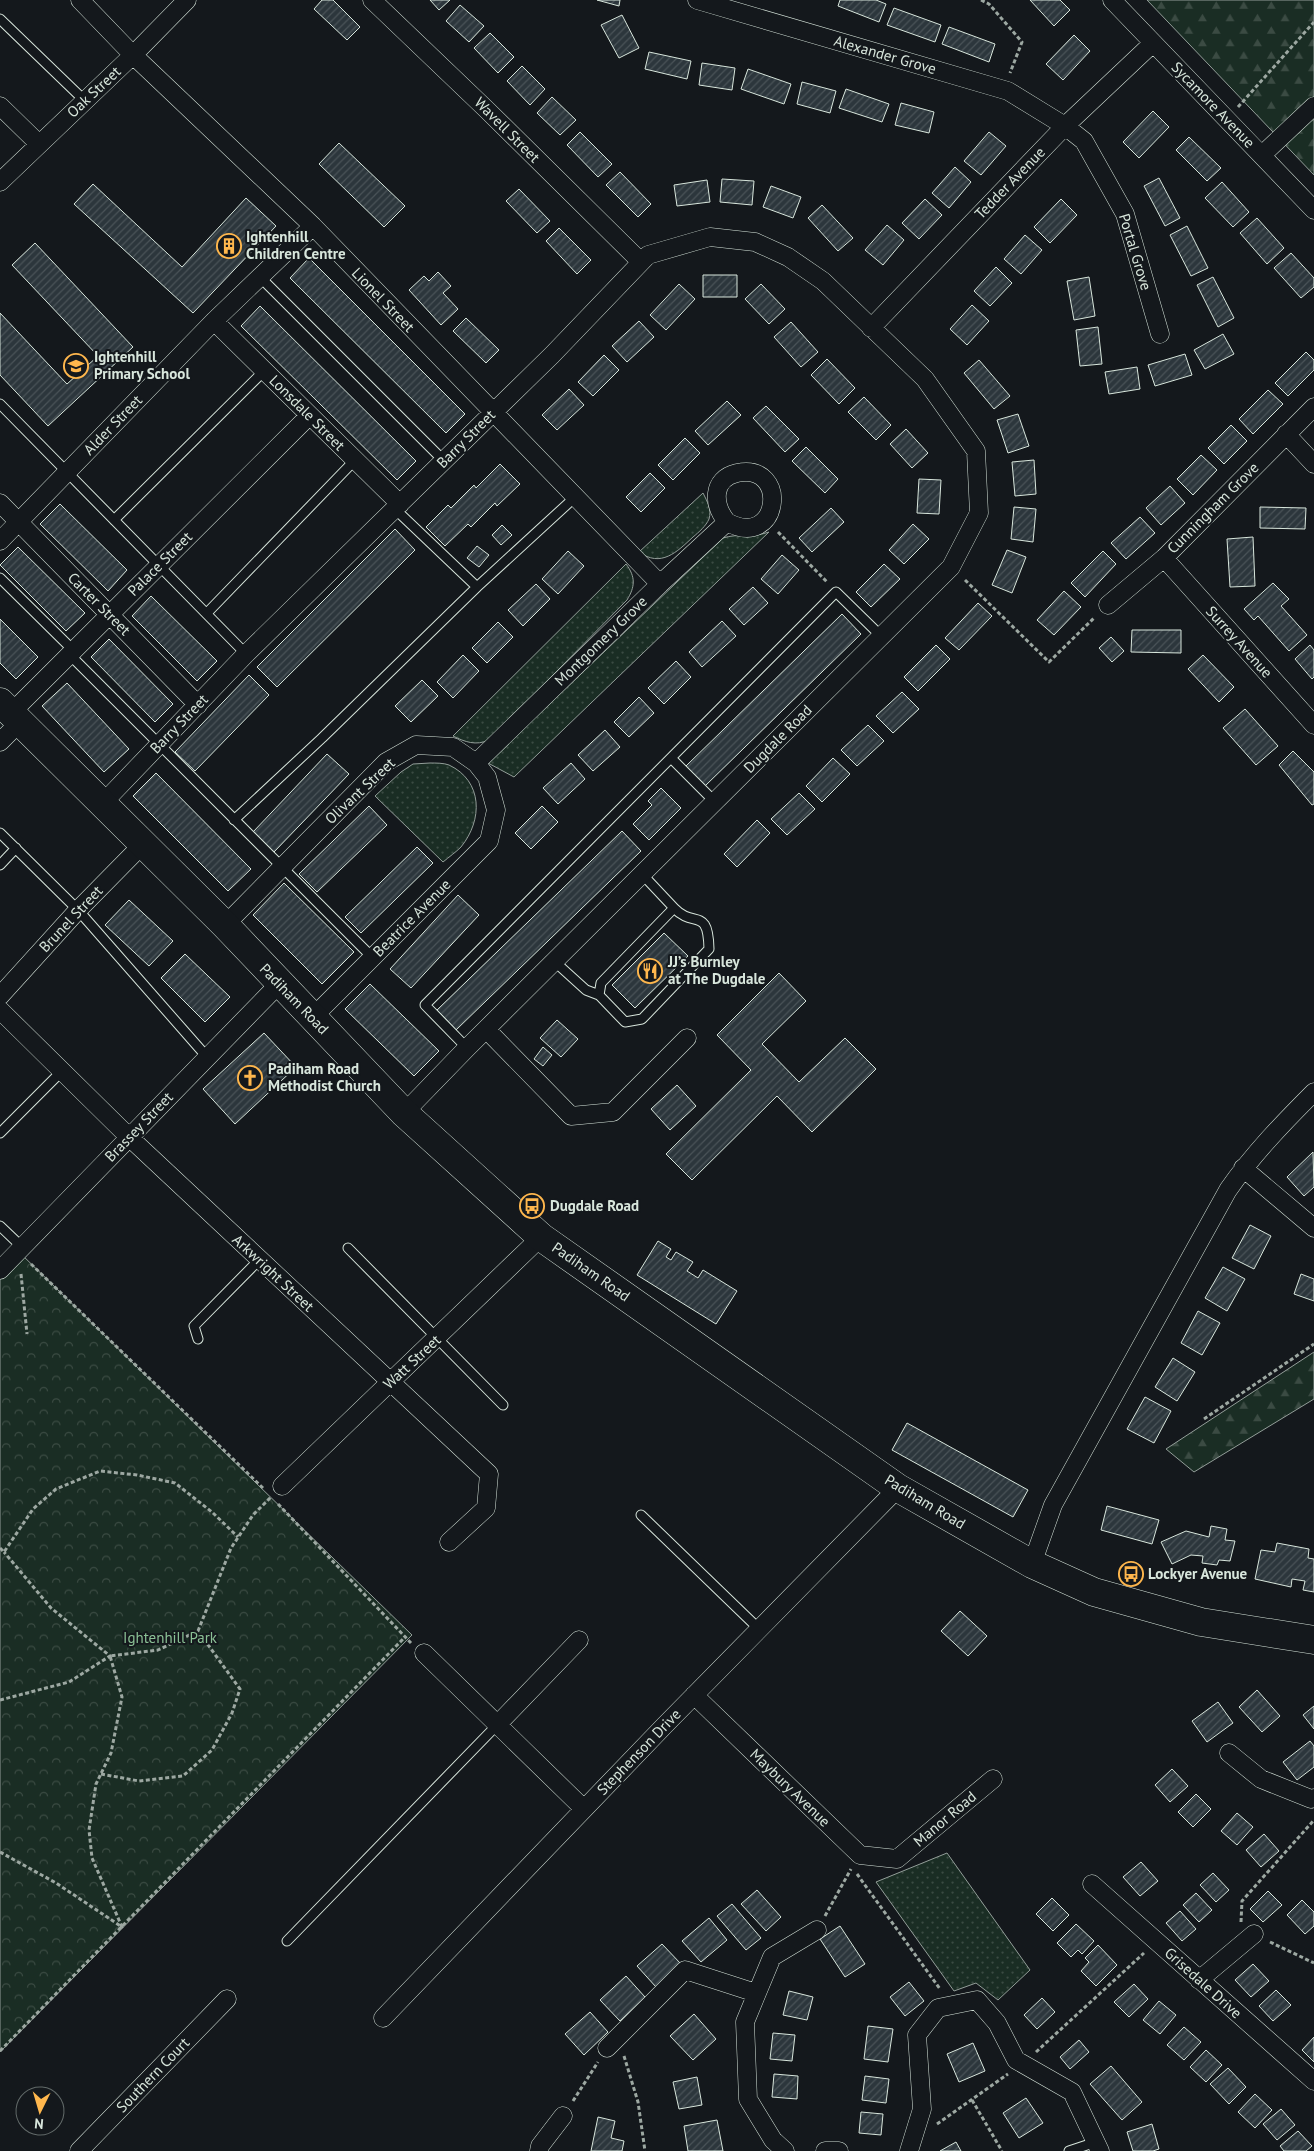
<svg xmlns="http://www.w3.org/2000/svg" width="1314" height="2151" font-family="'PT Sans',sans-serif">
<style>
.grass{fill:url(#grass-dots);stroke:#939e99}
.forest{fill:url(#forest-firs);stroke:#939e99}
.park{fill:url(#park-crowns);stroke:#939e99}
.building{fill:url(#building-hatch);stroke:#d8e6dc}
.lines{fill:none;stroke-linecap:round;stroke-linejoin:round}
.service-casing{stroke:#d8e6dc;stroke-width:11}
.minor-casing{stroke:#d8e6dc;stroke-width:19}
.primary-casing{stroke:#d8e6dc;stroke-width:29}
.path{stroke:#9da8a2;stroke-width:3;stroke-dasharray:4 2.5;stroke-linecap:butt}
.service{stroke:#14181c;stroke-width:9}
.minor{stroke:#14181c;stroke-width:18}
.primary{stroke:#14181c;stroke-width:28}
.labels{text-anchor:middle;stroke-width:4;stroke-linejoin:round;paint-order:stroke}
.street-label{font-size:15px;fill:#d8e6dc;stroke:#14181c}
.poi-label{font-size:15px;font-weight:bold;fill:#d8e6dc;stroke:#14181c;text-anchor:start}
.park-label{font-size:15px;fill:#8ac095;stroke:#14181c}
</style>
<defs>
<pattern id="grass-dots" width="8" height="8" patternUnits="userSpaceOnUse" patternTransform="scale(1.25)"><rect width="8" height="8" fill="#1a2d24"/><path d="M2 2h.1M6 6h.1" fill="none" stroke="#3b4b43" stroke-width="1.8" stroke-linecap="round"/></pattern>
<pattern id="forest-firs" width="22" height="20" patternUnits="userSpaceOnUse" patternTransform="scale(1.25)"><rect width="22" height="20" fill="#1a2d24"/><path d="M5 1l3.5 6h-7zM16 11l3.5 6h-7z" fill="#3b4b43"/></pattern>
<pattern id="park-crowns" width="20" height="18" patternUnits="userSpaceOnUse" patternTransform="scale(1.25)"><rect width="20" height="18" fill="#1a2d24"/><path d="M2 6a3 3 0 1 1 6 0M12 15a3 3 0 1 1 6 0" fill="none" stroke="#3b4b43"/></pattern>
<pattern id="building-hatch" width="6" height="6" patternUnits="userSpaceOnUse" patternTransform="scale(1.25)"><rect width="6" height="6" fill="#2c363c"/><path d="M-1 1l2-2M0 6l6-6M5 7l2-2" fill="none" stroke="#4a5358"/></pattern>
</defs>
<rect width="100%" height="100%" fill="#14181c"/>
<path class="grass" d="M703 493C707 501 712 510 709 519 706 526 699 532 693 537 677 552 661 568 639 552Z
M769 532 514 777 488 763 723 538C738 533 753 538 769 532Z
M626 564C636 577 635 587 627 600L489 740C476 746 465 742 453 736Z
M430 763C436 763 444 763 449 765 483 781 483 820 461 847 456 852 449 857 443 862L375 796 401 772 413 764Z
M947 1853 1030 1970 998 2000 976 1983 954 1991 876 1882Z"/>
<path class="forest" d="M1147 0H1314V175Z
M1314 1352V1399L1194 1472 1166 1449Z"/>
<path class="park" d="M18 1251 412 1635 0 2052V1270Z"/>
<path class="building" d="M322 0H333L360 27 347 40 314 9Z
M430 0H450L439 10Z
M597 0H620L619 6Z
M840 0H876L886 4 879 22 838 6Z
M1030 0H1060L1070 10 1054 26Z
M460 5 484 26 469 42 446 21Z
M894 8 941 25 935 42 887 25Z
M622 15 639 48 619 58 601 25Z
M949 27 995 44 989 62 942 44Z
M490 33 514 57 498 73 474 48Z
M1074 35 1090 51 1063 80 1046 64Z
M649 52 691 61 687 79 645 69Z
M702 63 735 68 732 90 699 85Z
M522 66 545 89 530 105 507 81Z
M748 69 791 84 784 104 741 89Z
M802 82 836 91 830 113 797 104Z
M846 89 889 104 882 122 839 108Z
M552 97 576 120 560 135 537 113Z
M901 103 934 112 929 133 895 125Z
M1153 111 1169 127 1139 158 1123 142Z
M580 132 612 164 598 177 567 145Z
M989 132 1006 146 981 175 964 161Z
M1189 137 1221 168 1207 181 1176 150Z
M339 143 405 206 384 227 319 164Z
M955 167 971 182 949 208 932 193Z
M620 172 651 204 638 217 606 185Z
M1159 178 1180 218 1165 226 1144 186Z
M722 179 754 181 752 205 720 202Z
M707 180 710 202 677 206 674 185Z
M1222 182 1249 212 1233 227 1205 198Z
M93 184 182 267 246 198 276 226 193 313 74 204Z
M771 186 801 197 793 218 763 207Z
M519 189 550 221 537 233 506 201Z
M925 199 942 215 919 239 902 223Z
M1061 199 1077 215 1050 243 1034 227Z
M822 205 853 238 838 251 808 218Z
M1257 218 1284 248 1267 264 1240 233Z
M887 225 904 240 883 265 865 250Z
M1187 226 1208 268 1191 276 1170 235Z
M559 228 591 260 577 274 546 241Z
M1025 235 1042 250 1021 274 1004 259Z
M35 243 133 347 48 426 0 375V313L67 384 98 356 12 265Z
M1291 253 1314 278V287L1301 298 1274 268Z
M309 258 465 414 446 433 290 278Z
M996 267 1012 283 990 306 974 291Z
M438 272 451 286 443 293 458 309 441 325 409 290 424 276 429 281Z
M703 275H737V297H703Z
M1089 277 1095 316 1074 320 1067 281Z
M1213 277 1234 318 1218 327 1197 285Z
M679 284 695 299 666 330 650 315Z
M761 284 785 309 769 324 745 299Z
M972 305 989 321 967 345 950 329Z
M260 306 416 461 397 480 241 326Z
M466 318 499 350 486 363 453 331Z
M639 321 654 337 627 362 612 346Z
M791 322 818 352 801 367 774 337Z
M1098 327 1102 364 1080 366 1076 330Z
M1223 334 1234 354 1205 369 1194 350Z
M1306 352 1314 360V370L1288 396 1275 383Z
M1185 354 1192 375 1155 386 1148 365Z
M604 355 619 370 593 396 578 382Z
M827 359 855 388 839 404 811 375Z
M979 360 1010 396 994 409 964 373Z
M1137 367 1140 389 1109 394 1105 372Z
M569 389 584 405 557 430 542 415Z
M1268 390 1283 404 1253 434 1239 419Z
M864 397 891 425 876 440 848 412Z
M727 401 741 415 708 445 695 431Z
M766 406 799 439 785 452 753 418Z
M1018 414 1029 446 1008 453 997 420Z
M1231 425 1247 441 1224 464 1208 448Z
M906 429 928 453 912 468 890 444Z
M685 438 700 453 673 480 658 465Z
M806 447 838 479 825 493 792 461Z
M1201 455 1217 470 1193 495 1177 479Z
M1034 460 1036 494 1015 496 1012 462Z
M500 464 520 484 497 506 495 503 471 527 468 524 445 546 426 527 448 505 451 508 474 485 476 488Z
M650 473 665 488 641 512 626 497Z
M919 479 941 480 939 514 917 513Z
M1170 486 1185 503 1161 525 1146 508Z
M60 504 127 570 108 591 40 524Z
M1014 507 1036 509 1033 542 1011 539Z
M1260 507 1306 508 1305 529 1260 528Z
M831 508 844 522 812 552 799 538Z
M1140 517 1155 533 1126 559 1111 543Z
M913 524 929 539 904 564 889 550Z
M502 525 512 535 501 545 492 535Z
M395 529 415 550 277 687 257 667Z
M1253 537 1255 586 1230 587 1227 539Z
M477 546 489 555 479 567 467 558Z
M18 547 85 613 66 631 0 565Z
M1007 550 1026 557 1012 593 992 585Z
M568 551 584 566 558 594 542 579Z
M1103 551 1116 564 1085 597 1071 583Z
M782 555 799 570 778 594 761 579Z
M884 564 900 579 871 607 856 592Z
M1273 583 1289 599 1281 606 1307 635 1289 651 1258 616 1254 620 1244 609Z
M536 584 550 599 523 626 508 610Z
M753 587 768 603 744 625 729 609Z
M1064 591 1081 607 1054 635 1037 620Z
M151 596 217 661 197 681 132 616Z
M978 603 992 616 959 650 945 638Z
M842 614 861 634 705 786 686 766Z
M0 619 38 657 16 679 0 663Z
M722 621 736 636 702 667 689 652Z
M498 622 513 637 487 663 472 648Z
M1132 630H1181V653L1131 652Z
M1111 637 1124 651 1112 662 1099 648Z
M109 639 173 704 155 722 91 657Z
M936 645 950 659 918 691 904 677Z
M1310 645 1314 650V677L1312 679 1295 659Z
M463 655 479 671 453 698 437 682Z
M1203 655 1234 687 1219 702 1188 669Z
M676 661 691 677 664 704 648 688Z
M249 675 269 695 195 771 175 752Z
M422 680 438 696 411 722 395 706Z
M67 683 129 749 104 772 42 706Z
M902 692 919 709 893 733 876 716Z
M639 697 654 713 629 737 614 722Z
M1245 709 1278 746 1256 765 1223 728Z
M868 725 884 741 857 766 841 750Z
M605 730 620 747 593 771 578 755Z
M1293 751 1314 772V804L1312 805 1279 765Z
M327 754 349 774 274 852 253 832Z
M833 758 850 774 822 802 806 786Z
M571 763 585 779 558 804 543 788Z
M156 773 251 869 228 891 133 796Z
M661 788 681 808 649 840 633 824 652 805 648 801Z
M799 793 815 809 787 835 771 819Z
M369 806 387 825 317 892 299 874Z
M542 806 558 822 531 849 515 833Z
M757 820 770 833 737 867 724 854Z
M622 831 641 851 456 1030 437 1010Z
M417 847 433 863 361 933 345 917Z
M284 883 354 952 322 984 253 915Z
M458 895 479 915 411 988 390 969Z
M129 900 173 941 149 966 105 925Z
M664 933 688 956 635 1008 612 985Z
M185 954 230 997 205 1022 161 978Z
M779 973 806 1001 762 1044 799 1082 845 1038 876 1069 812 1132 777 1096 692 1180 666 1154 751 1070 717 1035Z
M370 984 439 1051 414 1076 345 1009Z
M557 1020 578 1039 561 1057 540 1038Z
M264 1033 296 1067 235 1124 203 1089Z
M543 1047 552 1055 543 1066 534 1059Z
M677 1085 696 1106 670 1130 651 1109Z
M1313 1152 1314 1187 1304 1196 1287 1177Z
M1250 1225 1271 1236 1254 1269 1232 1258Z
M658 1241 671 1249 666 1257 671 1260 676 1252 693 1262 687 1271 698 1278 703 1270 737 1291 716 1324 637 1275Z
M1223 1267 1245 1279 1227 1311 1205 1298Z
M1301 1274 1314 1279V1301L1294 1294Z
M1198 1311 1220 1323 1202 1355 1181 1343Z
M1173 1358 1195 1372 1177 1401 1155 1387Z
M1145 1397 1171 1411 1154 1443 1127 1429Z
M907 1423 1028 1490 1013 1517 892 1450Z
M1107 1506 1159 1520 1152 1544 1101 1530Z
M1211 1526 1227 1529 1225 1540 1235 1541 1230 1561 1219 1560 1217 1565 1202 1563 1203 1556 1191 1555 1172 1564 1161 1542 1186 1531 1209 1537Z
M1277 1543 1309 1549 1308 1558 1314 1559V1592L1303 1590 1305 1581 1292 1579 1291 1587 1255 1579 1261 1550 1275 1552Z
M960 1611 987 1636 968 1656 941 1631Z
M1257 1690 1280 1716 1262 1732 1239 1707Z
M1218 1702 1233 1723 1207 1742 1192 1721Z
M1314 1706V1729L1303 1715Z
M1310 1741 1314 1746V1767L1297 1780 1283 1762Z
M1172 1769 1188 1786 1170 1802 1155 1785Z
M1196 1794 1211 1809 1193 1827 1178 1812Z
M1237 1813 1253 1827 1237 1845 1221 1831Z
M1264 1834 1279 1851 1261 1867 1246 1850Z
M1141 1862 1158 1881 1140 1896 1123 1877Z
M1213 1873 1229 1890 1216 1902 1200 1885Z
M757 1890 781 1917 766 1931 741 1904Z
M1268 1891 1282 1905 1263 1922 1250 1909Z
M1196 1893 1212 1910 1199 1922 1183 1905Z
M1052 1898 1069 1915 1053 1931 1036 1914Z
M1302 1900 1314 1912V1926L1305 1934 1287 1915Z
M732 1904 761 1938 746 1950 717 1916Z
M1180 1911 1196 1929 1182 1941 1166 1923Z
M709 1918 727 1940 701 1962 682 1941Z
M1076 1924 1094 1941 1082 1954 1078 1950 1071 1957 1057 1943Z
M840 1926 865 1964 845 1977 820 1939Z
M662 1944 681 1964 656 1987 637 1966Z
M1098 1945 1117 1965 1096 1986 1081 1971 1089 1962 1085 1958Z
M1253 1964 1269 1981 1251 1997 1235 1980Z
M626 1976 645 1997 620 2021 600 2000Z
M909 1982 924 2001 905 2016 890 1997Z
M1134 1984 1148 1999 1129 2017 1114 2002Z
M1276 1990 1291 2005 1273 2021 1259 2006Z
M789 1991 813 1997 807 2020 783 2015Z
M1042 1998 1055 2012 1037 2029 1024 2015Z
M1159 2001 1176 2015 1160 2034 1143 2020Z
M590 2012 608 2032 584 2055 565 2034Z
M694 2014 716 2039 693 2060 670 2036Z
M868 2026 893 2029 888 2062 864 2059Z
M1184 2027 1201 2042 1184 2060 1167 2045Z
M773 2033 795 2035 792 2061 770 2059Z
M1314 2037V2062L1302 2050Z
M1079 2040 1089 2052 1070 2069 1060 2057Z
M973 2043 985 2071 959 2082 947 2054Z
M1206 2050 1222 2065 1206 2082 1190 2067Z
M1111 2066 1142 2102 1122 2120 1090 2084Z
M1228 2068 1246 2087 1229 2104 1210 2084Z
M774 2074 798 2076 797 2099 772 2097Z
M865 2076 889 2079 886 2103 862 2100Z
M697 2077 702 2105 679 2109 673 2082Z
M1255 2094 1272 2110 1255 2128 1238 2112Z
M1026 2098 1043 2123 1019 2138 1003 2113Z
M1281 2109 1295 2125 1277 2140 1263 2124Z
M861 2112 883 2114 881 2135 859 2133Z
M598 2117 615 2121 611 2138 624 2141 622 2151H591Z
M717 2120 723 2151H688L684 2126Z
M1152 2124 1159 2149 1153 2151H1133L1127 2132Z
M1298 2131 1312 2146 1306 2151H1284L1280 2146Z
M956 2142 961 2151H940Z"/>
<g class="lines">
<defs>
<path id="service" d="M0 19 85 101
M260 277 444 461
M0 404 246 654
M114 520 264 371
M0 578 73 650
M477 587 574 498
M207 613 355 460
M69 654 372 957
M671 758 715 802
M234 820 322 738 477 587 395 509
M0 833 78 910 207 1057
M0 865 16 848
M642 874 674 908C694 929 708 906 709 949L642 1019 625 1022 599 995 601 983 674 908
M554 961 586 990 599 995
M467 1048 425 1005 836 592 881 636
M0 1133 62 1071
M0 1226 22 1247
M348 1248 503 1405
M198 1339 194 1326 259 1260
M641 1515 759 1629
M287 1941 498 1724
M1069 2151 1096 2142"/>
<path id="minor" d="M80 0 133 55 313 226 660 584
M372 0 486 109 641 262
M697 0 1008 91 1065 126 1084 141 1125 214 1160 334
M1112 0 1314 210
M0 106 39 144
M1262 155 1314 106
M0 182 133 55 187 0
M214 321 400 504
M871 328 1065 126 1153 43
M1286 434 1314 464
M0 503 198 705
M0 541 214 321 313 226
M1164 558 1314 725
M1108 605 1164 558 1314 407
M11 713 309 416
M0 742 20 722
M476 763 660 584 727 522C780 551 790 462 737 473 711 479 713 505 727 522
M103 803 246 654 552 355 648 255 710 237 755 242 788 257 823 281 925 379 976 451 979 513 951 567 467 1048 404 1113
M225 925 386 762 416 745 453 747 476 763 487 777 496 810 489 841 312 1018
M0 996 78 910 144 843
M0 1010 129 1137 489 1474 486 1508 449 1542
M486 1029 571 1116 613 1112 687 1038
M1243 1168 1314 1228
M0 1270 279 984
M282 1486 541 1237
M1032 1564 1053 1505 1228 1190C1253 1154 1283 1123 1314 1092
M424 1653 584 1809
M694 1695 860 1855 897 1859 993 1779
M498 1724 579 1640
M1229 1753 1261 1779 1311 1799 1314 1798
M1092 1884 1314 2081
M1199 1980 1254 1934
M383 2018 664 1726 898 1488
M607 2048 685 1970 756 1993
M79 2151 227 1999
M539 2151 540 2146 563 2116
M785 2151 773 2140 748 2099 745 2022 772 1957 817 1930
M825 2151H839
M909 2151 922 2109 917 2035 938 2008 977 2000 997 2023 1016 2060 1072 2092 1100 2151"/>
<path id="primary" d="M0 702 225 925 404 1113 541 1237 898 1488 1032 1564 1094 1592 1201 1622 1314 1640"/>
</defs>
<use href="#service" class="service-casing"/>
<use href="#minor" class="minor-casing"/>
<use href="#primary" class="primary-casing"/>
<path class="path" d="M981 0 989 4 1022 42 1010 73
M1238 107 1314 22
M778 532 828 583
M965 580 1049 662 1095 617
M31 1264 264 1489
M21 1274 27 1334
M1204 1419 1314 1344
M278 1504 411 1643
M0 1548 4 1552 33 1509 56 1489 100 1471 137 1475 175 1483 212 1512 238 1537
M0 1700 69 1682 110 1656 51 1608 4 1552
M101 1774 139 1781 183 1776 212 1750 232 1713 240 1689 198 1631
M0 1852 56 1883 122 1927 92 1858 89 1830 96 1784 111 1753 122 1697 110 1656 158 1650 198 1631 231 1548 253 1515 271 1497
M857 1874 940 1989
M825 1916 851 1869
M1241 1922 1242 1901 1314 1820
M1270 1942 1314 1963
M0 2051 404 1638
M1036 2052 1144 1953
M624 2056 638 2102 645 2151
M972 2100 1002 2151
M573 2101 598 2062
M937 2124 1008 2074"/>
<use href="#service" class="service"/>
<use href="#minor" class="minor"/>
<use href="#primary" class="primary"/>
</g>
<defs>
<symbol id="building-ring" viewBox="-11 -11 22 22"><circle r="9.5" fill="#14181c" stroke="#ffb74d" stroke-width="1.5"/><path d="M-4-6H4V6H1V3H-1V6H-4ZM-2.5-4.3h1.7v1.8h-1.7ZM.8-4.3h1.7v1.8H.8ZM-2.5-1h1.7V.8h-1.7ZM.8-1h1.7V.8H.8Z" fill="#ffb74d"/></symbol>
<symbol id="school-ring" viewBox="-11 -11 22 22"><circle r="9.5" fill="#14181c" stroke="#ffb74d" stroke-width="1.5"/><path d="M0-5L7-2L0 1L-7-2ZM-4 1L0 2.5L4 1V4Q0 6-4 4Z" fill="#ffb74d"/></symbol>
<symbol id="restaurant-ring" viewBox="-11 -11 22 22"><circle r="9.5" fill="#14181c" stroke="#ffb74d" stroke-width="1.5"/><path d="M-5-6h1v4h1v-4h1v4h1v-4h1v5L-1.5 .5V6h-2V.5L-5-1ZM5-6V6H3V1.5H1.5Q1.5-4 5-6Z" fill="#ffb74d"/></symbol>
<symbol id="church-ring" viewBox="-11 -11 22 22"><circle r="9.5" fill="#14181c" stroke="#ffb74d" stroke-width="1.5"/><path d="M-1.2-6h2.4v3.5h3.3v2.4h-3.3V6h-2.4V-.1h-3.3v-2.4h3.3Z" fill="#ffb74d"/></symbol>
<symbol id="bus-ring" viewBox="-11 -11 22 22"><circle r="9.5" fill="#14181c" stroke="#ffb74d" stroke-width="1.5"/><path d="M-5-6H5V4H4V6H2V4H-2V6H-4V4H-5ZM-3.5-4V0h7V-4ZM-3.5 1.2v1.5H-2V1.2ZM2 1.2v1.5H3.5V1.2Z" fill="#ffb74d"/></symbol>
</defs>
<g fill-rule="evenodd">
<use href="#building-ring" x="215" y="232" width="28" height="28"/>
<use href="#school-ring" x="62" y="352" width="28" height="28"/>
<use href="#restaurant-ring" x="636" y="957" width="28" height="28"/>
<use href="#church-ring" x="236" y="1064" width="28" height="28"/>
<use href="#bus-ring" x="518" y="1192" width="28" height="28"/>
<use href="#bus-ring" x="1117" y="1560" width="28" height="28"/>
</g>
<g class="labels">
<g class="street-label">
<text transform="translate(885 55) rotate(16)" y="5">Alexander Grove</text>
<text transform="translate(94 92) rotate(-43)" y="5">Oak Street</text>
<text transform="translate(1213 105) rotate(46)" y="5">Sycamore Avenue</text>
<text transform="translate(507 130) rotate(45)" y="5">Wavell Street</text>
<text transform="translate(1010 183) rotate(-46)" y="5">Tedder Avenue</text>
<text transform="translate(1135 252) rotate(73)" y="5">Portal Grove</text>
<text transform="translate(383 300) rotate(46)" y="5">Lionel Street</text>
<text transform="translate(307 413) rotate(45)" y="5">Lonsdale Street</text>
<text transform="translate(113 425) rotate(-46)" y="5">Alder Street</text>
<text transform="translate(466 439) rotate(-45)" y="5">Barry Street</text>
<text transform="translate(1213 508) rotate(-45)" y="5">Cunningham Grove</text>
<text transform="translate(160 564) rotate(-45)" y="5">Palace Street</text>
<text transform="translate(99 604) rotate(45)" y="5">Carter Street</text>
<text transform="translate(601 641) rotate(-44)" y="5">Montgomery Grove</text>
<text transform="translate(1239 642) rotate(48)" y="5">Surrey Avenue</text>
<text transform="translate(179 724) rotate(-46)" y="5">Barry Street</text>
<text transform="translate(778 739) rotate(-45)" y="5">Dugdale Road</text>
<text transform="translate(360 791) rotate(-43)" y="5">Olivant Street</text>
<text transform="translate(412 918) rotate(-45)" y="5">Beatrice Avenue</text>
<text transform="translate(71 919) rotate(-47)" y="5">Brunel Street</text>
<text transform="translate(294 999) rotate(46)" y="5">Padiham Road</text>
<text transform="translate(139 1127) rotate(-46)" y="5">Brassey Street</text>
<text transform="translate(591 1272) rotate(35)" y="5">Padiham Road</text>
<text transform="translate(273 1273) rotate(43)" y="5">Arkwright Street</text>
<text transform="translate(412 1362) rotate(-43)" y="5">Watt Street</text>
<text transform="translate(925 1502) rotate(31)" y="5">Padiham Road</text>
<text transform="translate(639 1752) rotate(-46)" y="5">Stephenson Drive</text>
<text transform="translate(790 1788) rotate(44)" y="5">Maybury Avenue</text>
<text transform="translate(945 1819) rotate(-40)" y="5">Manor Road</text>
<text transform="translate(1203 1983) rotate(42)" y="5">Grisedale Drive</text>
<text transform="translate(153 2075) rotate(-46)" y="5">Southern Court</text>
</g>
<g class="poi-label">
<text x="246" y="242">Ightenhill<tspan x="246" dy="17">Children Centre</tspan></text>
<text x="94" y="362">Ightenhill<tspan x="94" dy="17">Primary School</tspan></text>
<text x="668" y="967">JJ’s Burnley<tspan x="668" dy="17">at The Dugdale</tspan></text>
<text x="268" y="1074">Padiham Road<tspan x="268" dy="17">Methodist Church</tspan></text>
<text x="550" y="1211">Dugdale Road</text>
<text x="1148" y="1579">Lockyer Avenue</text>
</g>
<g class="park-label">
<text x="170" y="1643">Ightenhill Park</text>
</g>
</g>
<g transform="translate(40 2111) rotate(185)"><circle r="24" fill="#14181c" stroke="#626a69"/>
<path d="M0-4L9 19L0 12L-9 19Z" fill="#ffb74d"/>
<text y="-8" font-size="14" font-weight="bold" text-anchor="middle" fill="#d8e6dc">N</text>
</g>
</svg>
